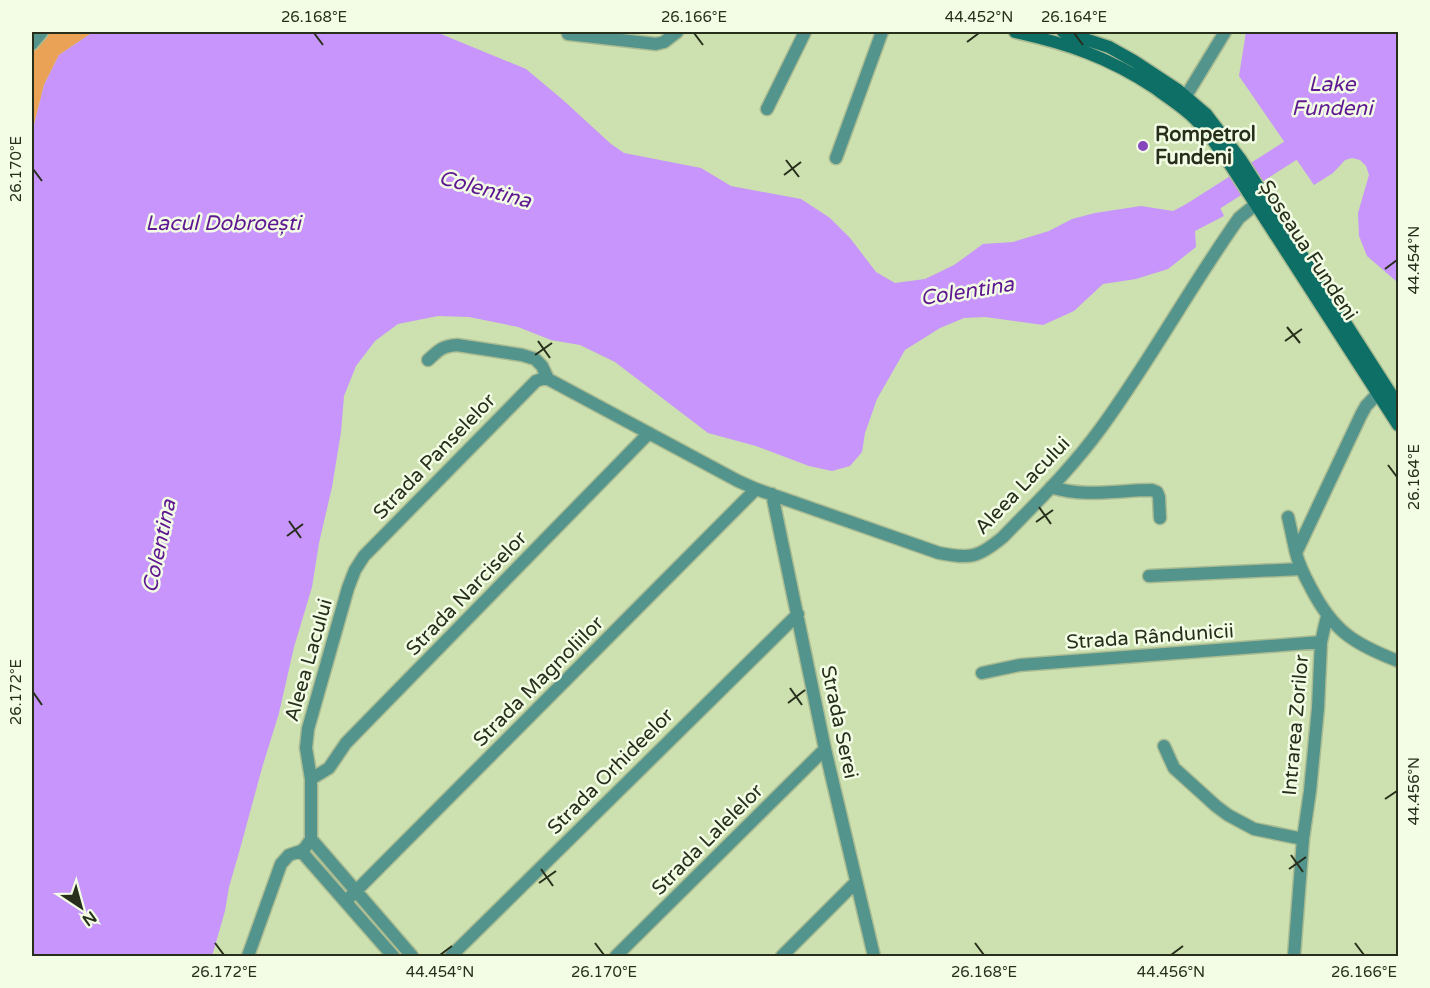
<svg xmlns="http://www.w3.org/2000/svg" width="1430" height="988" font-family="'Varela Round',sans-serif">
<style>
.green{fill:#e9a256}
.water{fill:#c795fb}
.lines{fill:none;stroke-linecap:round;stroke-linejoin:round}
.river{stroke:#c795fb;stroke-width:22}
.minor-casing{stroke:#abbc92;stroke-width:15}
.secondary-casing{stroke:#abbc92;stroke-width:15}
.minor{stroke:#53948c;stroke-width:12}
.secondary{stroke:#0e6f67;stroke-width:12}
.ticks{fill:none;stroke:#272e1b;stroke-width:2}
.poi-dot{fill:#8647bc;stroke:#f3fde5;stroke-width:2}
.labels{text-anchor:middle;stroke-width:5;stroke-linejoin:round;paint-order:stroke}
.poi-label{font-size:20px;font-weight:bold;fill:#272e1b;stroke:#f3fde5;text-anchor:start}
.street-label{font-size:20px;fill:#272e1b;stroke:#f3fde5}
.water-label{font-size:21px;font-style:italic;fill:#5f1891;stroke:#f3fde5}
.neatline{fill:none;stroke:#272e1b;stroke-width:2}
.ticks-label{font-size:15px;text-anchor:middle;fill:#272e1b}
</style>
<rect width="100%" height="100%" fill="#cce0b0"/>
<path class="green" d="M32 32H93L59 55 44 85 32 133Z"/>
<path class="water" d="M93 32H436L526 69 563 100 611 144 624 153 701 168 731 186 801 199 830 218 850 238 876 272 895 283 925 279 954 265 983 244 1013 242 1049 231 1072 219 1095 213 1141 206 1173 211 1212 191 1224 216 1195 231 1196 247 1168 269 1136 279 1103 284 1074 311 1043 325 985 317 964 318 940 328 905 350 877 399 865 433 862 452 850 466 832 471 809 466 756 446 708 433 615 362 580 345 551 340 518 327 469 317 438 316 398 324 375 341 356 366 344 396 341 432 332 487 319 543 312 587 294 647 279 713 262 768 240 849 229 887 225 911 212 956H32V133L44 85 59 55Z
M1246 32H1398V285L1396 281 1367 256 1359 236 1358 213 1369 175 1366 166 1360 160 1352 158 1345 160 1333 173 1314 185 1239 76Z"/>
<g class="lines">
<path class="river" d="M1191 214 1290 151 1313 133"/>
<defs>
<path id="minor" d="M568 34 656 44 664 42 677 32
M32 44 42 32
M1186 96 1225 32
M767 109 805 32
M836 158 882 32
M428 360C439 350 442 346 457 345L522 355 535 359 542 366 548 379
M1051 487C1085 498 1118 490 1152 490L1157 492 1159 497 1160 518
M772 494 825 749 874 956
M1288 517C1291 529 1293 541 1296 553 1299 566 1305 577 1311 588 1333 631 1354 644 1398 661
M1296 553 1361 415 1366 406 1385 386
M1149 576 1301 569
M982 673 1020 665 1321 642
M1164 746 1174 768 1216 806 1228 815 1254 829 1303 839
M311 779 329 768 346 743 649 433
M311 839 412 956
M301 851 393 956
M346 901 756 489
M248 956 281 864 289 855 301 851 305 848 311 839V779L306 748 308 729 348 588 355 570 364 556 536 381 542 379H548L738 481 756 489 939 553C970 559 978 558 1003 537 1037 502 1072 468 1101 428 1150 361 1190 287 1239 218L1256 204
M451 956 798 614
M616 956 825 749
M782 956 856 882
M1294 956 1303 839 1310 791 1318 708 1321 642 1327 616"/>
<path id="secondary" d="M1015 32C1069 44 1108 57 1155 88 1168 98 1183 107 1195 119 1209 133 1220 150 1231 166L1398 425
M1063 32 1109 47 1134 61 1178 90 1206 114 1241 160 1398 405"/>
</defs>
<use href="#minor" class="minor-casing"/>
<use href="#secondary" class="secondary-casing"/>
<use href="#minor" class="minor"/>
<use href="#secondary" class="secondary"/>
</g>
<path class="ticks" d="M314 33 323 45M694 33 703 45M1074 33 1083 45M967 42 979 33M786 160 799 177M33 169 42 181M784 175 801 162M1385 269 1397 260M1287 327 1300 343M538 341 550 358M1285 341 1302 329M535 355 552 343M1388 465 1397 477M1039 507 1051 524M289 521 301 538M1036 522 1053 510M287 536 303 524M790 688 802 705M33 692 42 705M788 703 805 690M1385 799 1397 791M1291 855 1303 872M541 869 553 886M1289 869 1306 857M539 883 556 871M215 943 224 955M595 943 604 955M975 943 984 955M1355 943 1364 955M440 955 452 946M1171 955 1183 946"/>
<circle class="poi-dot" cx="1143" cy="146" r="6"/>
<g class="labels">
<g class="poi-label">
<text x="1155" y="141">Rompetrol<tspan x="1155" dy="23">Fundeni</tspan></text>
</g>
<g class="street-label">
<text transform="translate(1309 250) rotate(57)" y="7">Șoseaua Fundeni</text>
<text transform="translate(434 456) rotate(-46)" y="7">Strada Panselelor</text>
<text transform="translate(1022 485) rotate(-46)" y="7">Aleea Lacului</text>
<text transform="translate(466 593) rotate(-46)" y="7">Strada Narciselor</text>
<text transform="translate(1150 636) rotate(-4)" y="7">Strada Rândunicii</text>
<text transform="translate(308 660) rotate(-74)" y="7">Aleea Lacului</text>
<text transform="translate(538 681) rotate(-45)" y="7">Strada Magnoliilor</text>
<text transform="translate(840 722) rotate(78)" y="7">Strada Serei</text>
<text transform="translate(1295 725) rotate(-85)" y="7">Intrarea Zorilor</text>
<text transform="translate(610 771) rotate(-45)" y="7">Strada Orhideelor</text>
<text transform="translate(707 839) rotate(-45)" y="7">Strada Lalelelor</text>
</g>
<g class="water-label">
<text x="1332" y="91">Lake<tspan x="1332" dy="24">Fundeni</tspan></text>
<text transform="translate(485 189) rotate(15)" y="7">Colentina</text>
<text x="223" y="230">Lacul Dobroești</text>
<text transform="translate(967 291) rotate(-9)" y="7">Colentina</text>
<text transform="translate(159 546) rotate(-78)" y="7">Colentina</text>
</g>
</g>
<rect width="1430" height="988" fill="none" stroke="#f3fde5" stroke-width="66"/>
<g transform="translate(81 907) rotate(144)" stroke="#f3fde5" stroke-width="4.5" paint-order="stroke">
<path d="M0-4.5L10 22L0 15L-10 22Z" fill="#272e1b"/>
<text y="-9" font-size="16" font-weight="bold" text-anchor="middle" fill="#272e1b">N</text>
</g>
<rect x="33" y="33" width="1364" height="922" class="neatline"/>
<g class="ticks-label">
<text x="314" y="22">26.168°E</text>
<text x="694" y="22">26.166°E</text>
<text x="979" y="22">44.452°N</text>
<text x="1074" y="22">26.164°E</text>
<text transform="translate(16 169) rotate(-90)" y="5">26.170°E</text>
<text transform="translate(1414 260) rotate(-90)" y="5">44.454°N</text>
<text transform="translate(1414 477) rotate(-90)" y="5">26.164°E</text>
<text transform="translate(16 692) rotate(-90)" y="5">26.172°E</text>
<text transform="translate(1414 791) rotate(-90)" y="5">44.456°N</text>
<text x="224" y="977">26.172°E</text>
<text x="440" y="977">44.454°N</text>
<text x="604" y="977">26.170°E</text>
<text x="984" y="977">26.168°E</text>
<text x="1171" y="977">44.456°N</text>
<text x="1364" y="977">26.166°E</text>
</g>
</svg>
